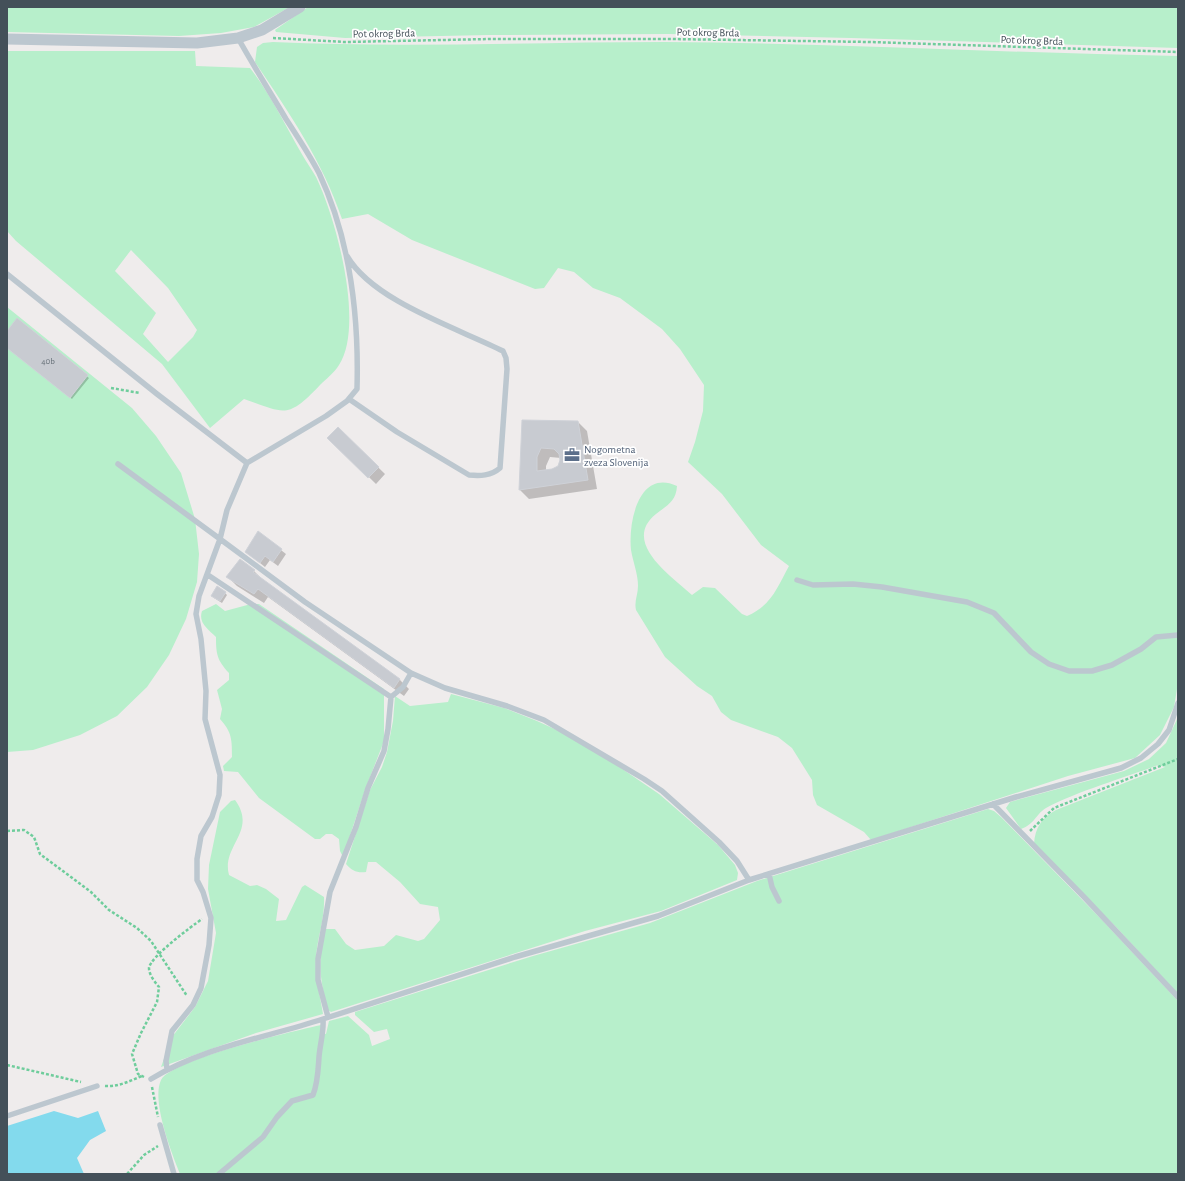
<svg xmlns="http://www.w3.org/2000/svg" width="1185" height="1181" font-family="'Alegreya Sans',sans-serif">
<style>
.green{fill:#b7efcb;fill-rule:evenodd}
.water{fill:#83daed}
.shadow{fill:#0003;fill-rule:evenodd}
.building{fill:#c8cbd1;stroke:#cfd2d8;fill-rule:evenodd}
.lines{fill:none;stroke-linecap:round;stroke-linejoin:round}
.path{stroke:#6fcd9c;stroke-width:2.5;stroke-dasharray:3 2;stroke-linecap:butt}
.lane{stroke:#bcc7cf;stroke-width:5.5}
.street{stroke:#bcc7cf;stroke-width:11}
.labels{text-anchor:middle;stroke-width:3.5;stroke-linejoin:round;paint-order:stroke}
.number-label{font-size:9px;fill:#656f77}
.street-label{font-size:11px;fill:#445059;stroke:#fff}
.service-label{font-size:11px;fill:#4e5e75;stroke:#fff;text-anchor:start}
</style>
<rect width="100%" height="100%" fill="#efecec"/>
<path class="green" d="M7 7H290L254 27 221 33 179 36 7 32Z
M308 7H1178V48L851 38 668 34 489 35 345 38 276 32 275 30Z
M273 42C403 48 534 42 664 42 836 43 1007 53 1178 56V683L1174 707 1160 735 1135 758 1068 776 871 840 864 832 817 805 813 795 812 780 792 748 778 737 731 720 721 712 712 696 697 686 665 657 636 610C634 601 638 595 638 586 638 574 633 562 631 550 628 522 639 468 677 486 676 501 668 505 656 514 621 542 671 576 692 595L703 587 715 588 742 614 747 616C771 606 777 588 789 566L761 545 722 494 688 462 695 442 703 411 704 385 680 349 662 329 620 298 593 288 574 272 558 268 544 288 535 289 412 240 368 214 342 219C323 162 288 111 255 62L257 47 263 43Z
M7 51H195L196 66 250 68C271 95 286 127 303 156 307 163 312 170 316 177 336 218 365 325 339 365 334 373 326 379 320 385 287 420 285 413 244 399L210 428 162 364 16 241 7 231ZM131 250 168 288 197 330 193 337 168 362 143 334 156 313 115 271Z
M7 307 132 408 156 436 181 473 195 519 199 554 197 582 186 619 169 655 147 687 117 716 80 735 33 750 7 752Z
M216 604 225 611 251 604H259L384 689V741L365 790 343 857 340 851 339 839 332 834H326L320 839H315L259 798 238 772 224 771 223 766 232 757C232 740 232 732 220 719L222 709 217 690 229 680V673C217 660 216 654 216 637 208 629 198 623 202 611Z
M451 694 504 708 537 721 559 731 615 764 659 794 718 845 735 865 738 873 737 880 661 911 585 931 331 1012 328 1010C319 976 318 964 325 929H335L346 944 355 950 384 946 396 935 418 941 424 939 440 920 438 907 420 904 400 882 376 862H368L366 872C357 873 352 871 346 864L370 790 382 767 387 752 393 721 395 696 410 706 448 702Z
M1178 717V994L1117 928 1034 844C1035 827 1042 818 1056 810L1165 767 1158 765C1124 778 1078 791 1046 808 1035 815 1035 824 1021 829L1006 808 1010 802 1124 771 1149 759 1166 743Z
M235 800C258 831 221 846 229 875L250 886 257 885 266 889 279 899 276 921 286 920 302 887 305 885 324 897C325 920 317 937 316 959 315 978 320 995 323 1014L256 1033 161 1067 172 1037 195 1007 208 981 216 933 208 889 209 865 220 812 231 801Z
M988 809 994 811 1001 817 1102 920 1178 1001V1174H180C172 1154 151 1101 161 1080 172 1059 295 1031 321 1025L323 1033 326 1034 329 1021 348 1016 369 1035 372 1046 390 1039 387 1029 374 1032 355 1015V1012L533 956 650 923 757 881Z"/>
<path class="water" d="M54 1111 78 1118 98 1111 106 1131 90 1140 77 1158 84 1174H7V1126Z"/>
<path class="shadow" d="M17 320 89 378 72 399 7 347V333Z
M523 421 578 422 587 431 597 489 529 499 520 490ZM550 457 561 458 558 467 546 471V466Z
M338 428 385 474 376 484 329 438Z
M258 532 286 554 278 566 270 560 265 567 246 552Z
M254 571 263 580 400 680 409 689 404 696 268 597 264 603 237 586 228 577Z
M225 593 227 595 222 603 214 598Z"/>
<path class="building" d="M17 318 88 375 70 398 7 348V331Z
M522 420 578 421 588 480 519 490ZM541 448 554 449 559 454 560 460 558 466 552 469 537 471V457Z
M338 427 379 467 368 478 327 438Z
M258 531 282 549 273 562 265 556 260 563 245 552Z
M240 559 255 570 253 572 400 679 394 688 258 589 254 594 226 577Z
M217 586 226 592 220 601 211 596Z"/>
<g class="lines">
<path class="path" d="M273 38 345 42 491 39H670L870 42 1178 52
M111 388 140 393
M7 831 24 830 34 837 40 854 91 892 109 910 137 928 151 941 187 996
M1030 831 1054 808 1178 759
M7 1065 81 1082
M144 1077 138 1074 132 1054 141 1033 157 1002 159 987C155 982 149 975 149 968 150 957 192 926 202 919
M105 1086C118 1087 130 1081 142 1076
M152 1087 158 1117
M127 1174 144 1155 158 1146"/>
<path class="lane" d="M238 38C253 65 270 92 286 119 297 136 309 154 319 173 350 239 359 317 357 389L347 401 326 416 247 463 227 510 220 539 305 602 411 673 445 688 507 706 544 720 644 779 662 791 719 842 737 861 749 880
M347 256C373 301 457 328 503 351L506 358 507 369 500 468C491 476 480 476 469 475L397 432 349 399
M7 274 157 394 247 463
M118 464 220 539 199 596 196 614 201 639 206 691 205 719 220 775 219 795 212 817 201 836 197 859V880L203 892 211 918 209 945 201 988 193 1005 172 1031 166 1061 167 1069
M208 575 391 697 388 729 384 751 368 788 356 827 330 892 318 959V980L328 1017
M797 580 813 585 853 584 882 587 967 602 994 613 1031 652 1049 664 1069 671H1092L1112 665 1141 649 1156 637 1178 635
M391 697 403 687 411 673
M993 804 1085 898 1178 997
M769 874 772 887 779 901
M151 1079C204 1047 265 1038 323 1019
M7 1116 97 1086
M160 1125 174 1174
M219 1174 263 1137 277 1117 292 1101 313 1095C318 1082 318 1071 319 1057 320 1044 324 1032 323 1019L515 957 658 916 749 880 1016 797 1121 768 1141 758 1158 744 1169 730 1178 703"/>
<path class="street" d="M7 39 197 43 238 38 262 30 300 7"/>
</g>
<defs>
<symbol id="office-bare" viewBox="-9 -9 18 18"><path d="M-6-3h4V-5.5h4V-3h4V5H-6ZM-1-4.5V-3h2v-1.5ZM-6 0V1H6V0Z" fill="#5c6f8a" stroke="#fff" stroke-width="2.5" paint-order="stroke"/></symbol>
</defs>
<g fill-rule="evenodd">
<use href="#office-bare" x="561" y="444" width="22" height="22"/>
</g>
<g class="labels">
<g class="number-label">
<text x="48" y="364">40b</text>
</g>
<g class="street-label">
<text transform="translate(708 32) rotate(1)" y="4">Pot okrog Brda</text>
<text transform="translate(384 33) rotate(-1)" y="4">Pot okrog Brda</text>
<text transform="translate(1032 40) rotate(2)" y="4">Pot okrog Brda</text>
</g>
<g class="service-label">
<text x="584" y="453">Nogometna<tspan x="584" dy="13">zveza Slovenija</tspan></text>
</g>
</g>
<rect width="1185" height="1181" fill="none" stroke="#445059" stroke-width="16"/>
</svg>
